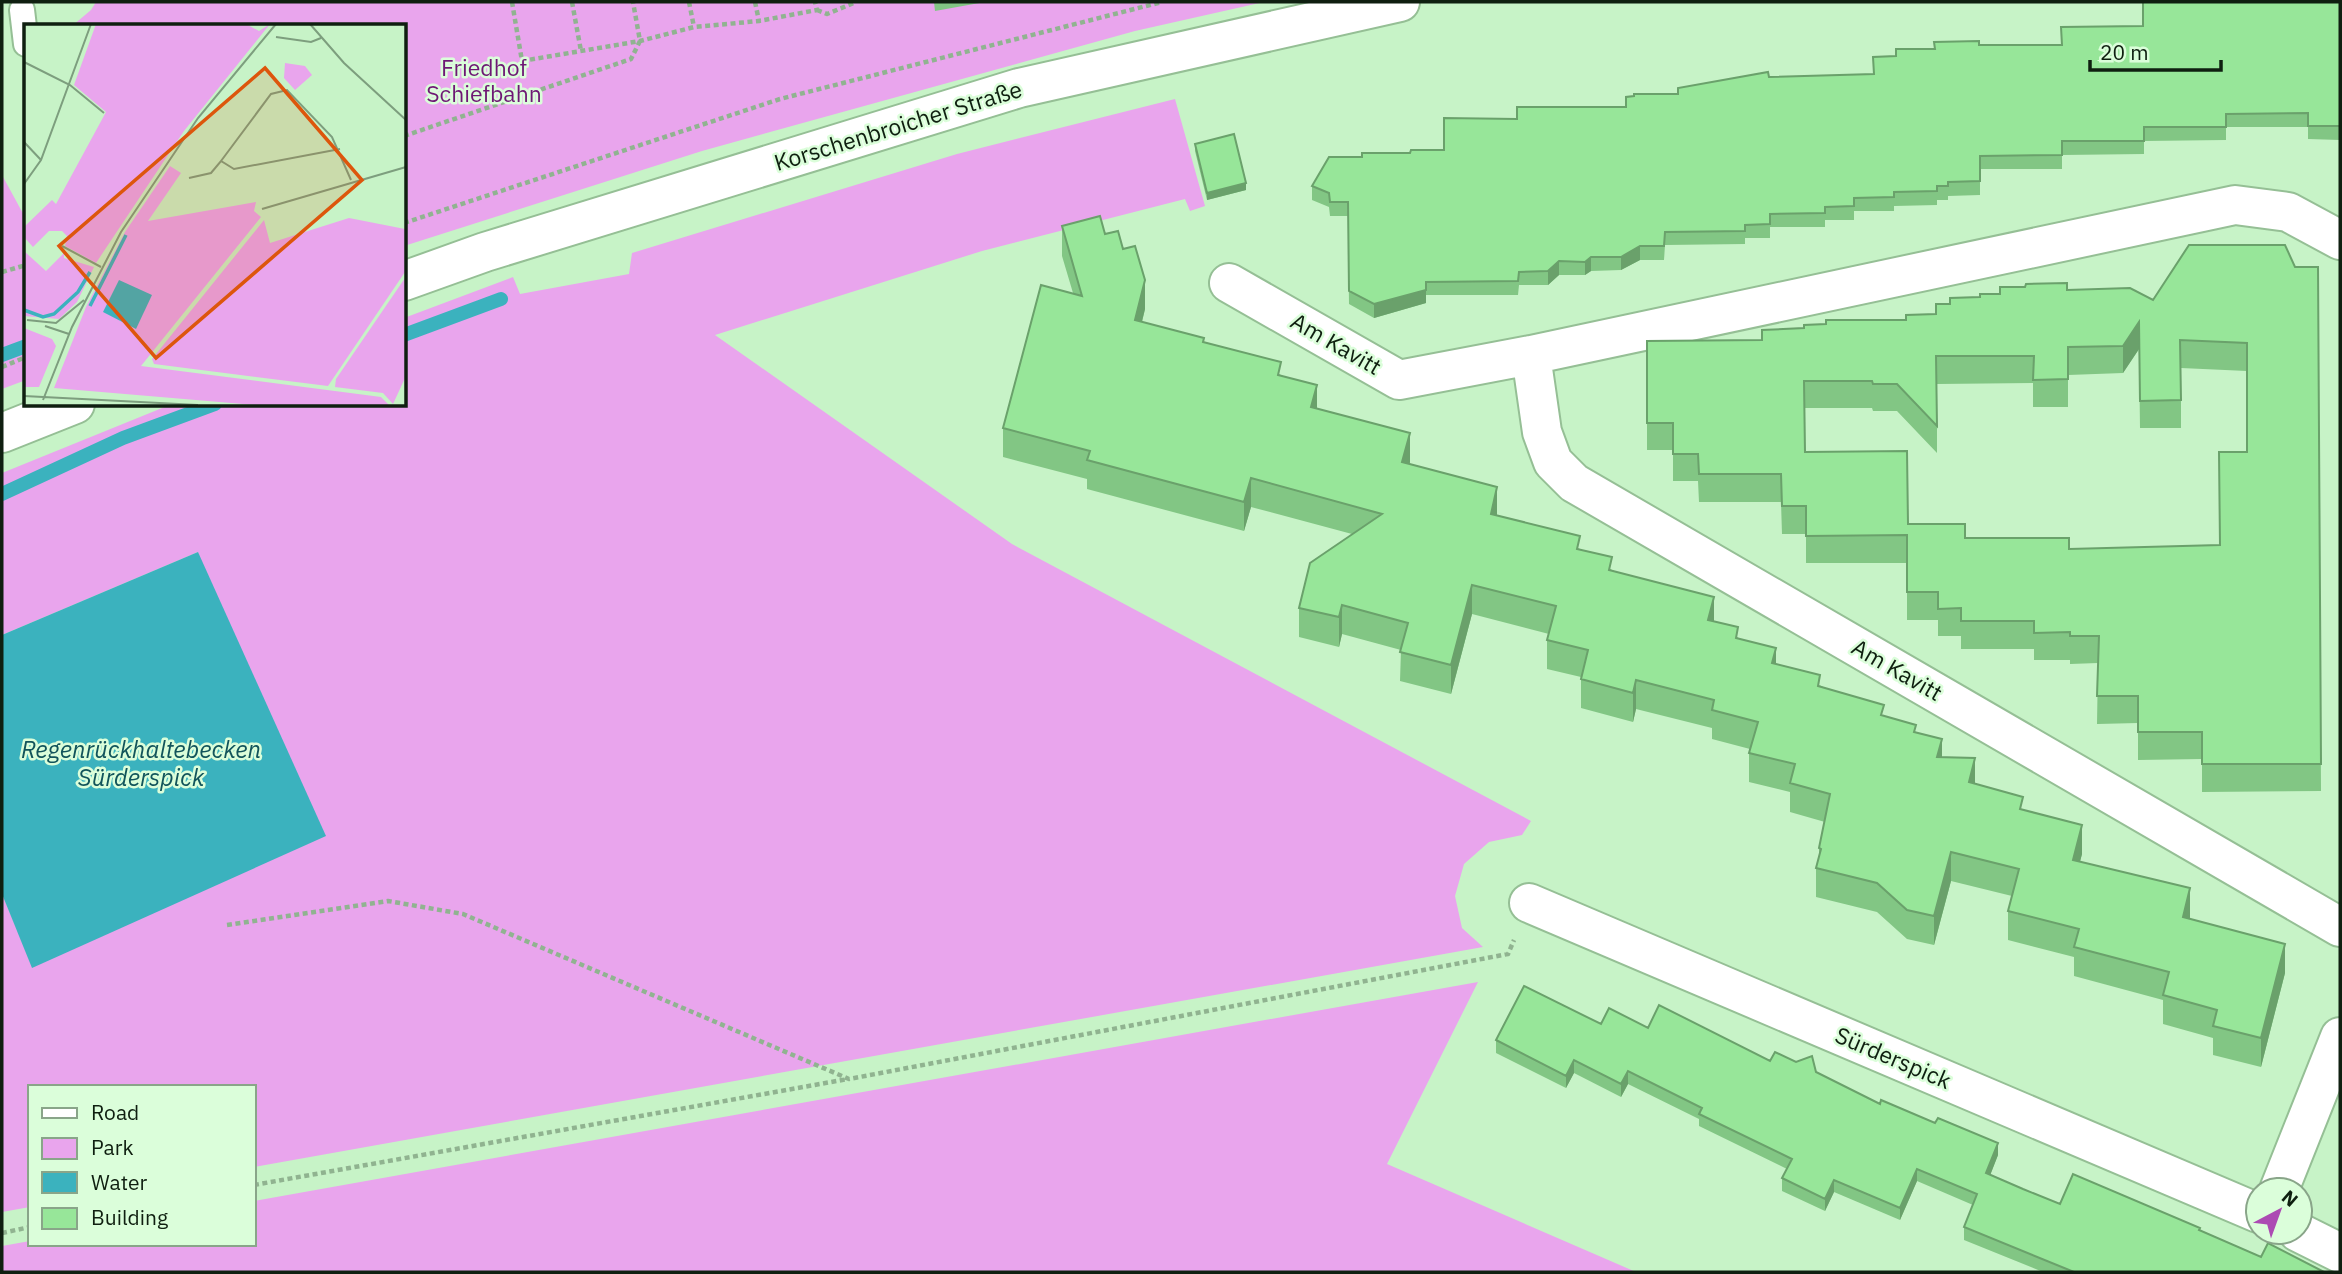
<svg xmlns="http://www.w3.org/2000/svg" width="2342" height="1274" font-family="'IBM Plex Sans',sans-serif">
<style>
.green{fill:#e9a5ed}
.water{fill:#3bb2be}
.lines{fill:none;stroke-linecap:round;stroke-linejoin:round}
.stream{stroke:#3bb2be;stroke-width:14}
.lane-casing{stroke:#95bf95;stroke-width:28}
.street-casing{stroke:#95bf95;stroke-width:42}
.secondary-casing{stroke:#95bf95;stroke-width:42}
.path{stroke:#90b390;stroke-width:4.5;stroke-dasharray:5 3.5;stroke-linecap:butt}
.lane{stroke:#fff;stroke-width:24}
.street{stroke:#fff;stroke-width:38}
.secondary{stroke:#fff;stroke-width:38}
.wall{fill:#82c684;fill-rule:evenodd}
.shaded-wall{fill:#6aa16b}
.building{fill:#97e699;stroke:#6aa16b;stroke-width:2;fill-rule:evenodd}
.labels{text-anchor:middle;stroke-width:5;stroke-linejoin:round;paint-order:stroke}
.park-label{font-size:23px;fill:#6e1874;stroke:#dbfeda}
.street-label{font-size:23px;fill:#0f1f10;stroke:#dbfeda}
.water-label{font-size:24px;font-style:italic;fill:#11545b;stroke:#dbfeda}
.inset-river{fill:none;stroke:#3bb2be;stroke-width:3.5}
.inset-road{fill:none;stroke:#7d9e7e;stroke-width:2}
.view{fill:#dd560c;fill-opacity:0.15;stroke:#dd560c;stroke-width:3.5}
.inset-edge{fill:none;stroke:#0f1f10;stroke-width:3.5}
</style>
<rect width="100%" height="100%" fill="#c7f3c7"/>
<path class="green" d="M96 2H1264L1135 31 702 151 404 246V26H72L91 10Z
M1175 99 1205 206 1190 211 1185 199 982 251 715 335 1012 544 1531 821 1522 835 1489 842 1464 864 1455 896 1462 928 1483 947 254 1167V1087H30V1207L2 1212V894L33 968 198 552 2 635V473L172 404H404V318L513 277 520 294 629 274 632 253 957 154Z
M2 175 26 219V380L2 389Z
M1478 982 1387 1164 1636 1272H2V1246L30 1241V1244H254V1201Z"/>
<path class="water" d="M198 552 326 836 32 968 2 894V635Z"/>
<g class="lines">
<path class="stream" d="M404 335 501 299
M2 355 26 346
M2 494 123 438 215 404"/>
<defs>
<path id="lane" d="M22 10 26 44"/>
<path id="street" d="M1229 283 1399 380 1531 355 1542 432 1553 462 1574 483 2340 927
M1531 355 2235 205 2288 212 2340 240
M1529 903 2258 1213
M2279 1190 2340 1037
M2298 1232 2340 1253"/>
<path id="secondary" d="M404 281 485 252 1019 88 1400 2
M2 433 75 404"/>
</defs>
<use href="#lane" class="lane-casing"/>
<use href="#street" class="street-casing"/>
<use href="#secondary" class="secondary-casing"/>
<path class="path" d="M512 2 522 61 640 41 694 27 759 21 817 10 815 2
M572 2 581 51
M689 2 694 27
M755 2 759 21
M817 10 827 14 856 2
M404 136 631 59 640 41 633 2
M404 223 780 99 1162 2
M2 272 26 265
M2 367 26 357
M227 925 388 901 463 914 849 1079 1508 954 1514 940
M254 1185 848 1079
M2 1233 30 1227"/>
<use href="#lane" class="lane"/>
<use href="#street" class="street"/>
<use href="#secondary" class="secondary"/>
</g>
<path class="wall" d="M934 2H985L935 11Z
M2340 2V140L2308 139V127H2226V140L2144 141V154L2062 155V169H1980V195L1948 196V200H1937V205L1894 206V211H1854V220H1825V227H1770V238H1745V244L1665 245 1664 260H1640L1621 270 1591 271 1585 275H1559L1548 285H1519L1518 295H1426V303L1374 318 1349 304 1348 216H1330L1329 207 1312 200V186L1362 157 1444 150 1517 119 1626 107 1678 94 1769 77 1873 74 1896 56 1935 49 1979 45H2061L2143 26Z
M1195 144 1246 190 1207 200 1195 151Z
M1062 226 1105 234 1123 249 1145 309 1142 322 1204 342 1281 375 1317 408 1410 462 1409 464 1497 515 1580 549 1612 570 1714 621 1776 664 1916 732 1942 757 1975 784 2023 810 2082 854 2080 861 2190 917V919L2285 973 2261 1067 2213 1055V1038L2163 1024V1000L2074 976V957L2008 940V911L2012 896 1951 881 1934 945 1907 939 1877 912 1816 897V868L1819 855V848L1825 822 1790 812V792L1749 782V753L1750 749 1712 739V728L1636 709 1633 722 1581 708V677L1547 669V640L1549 634 1472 614 1451 694 1400 681 1401 650 1342 634 1339 647 1299 637V608L1352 534 1251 507 1244 531 1087 489V479L1003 457V428L1073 293 1062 256Z
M2295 267H2318L2321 791 2202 792V759L2138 760V723L2097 724 2098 663 2070 664V660H2034V649H1961V636H1938V620H1907V563H1806V534H1782L1781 502H1699L1698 481H1673V450H1647V341L1762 340 1804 328 1826 324 1906 320 1936 314 1950 304 2000 294 2067 290 2153 300ZM2139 349 2140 428H2181V368L2247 371V452L2220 545 2069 549 1965 538 1908 524 1805 452V408H1872L1873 411H1897L1937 453V384L2033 383V407H2068V375L2123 373Z
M1601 1024 1648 1028 1816 1072 1880 1104 1998 1155 1990 1175 2060 1204 2200 1230 2261 1257 2324 1272H2043L1964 1240V1227L1973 1205 1917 1181 1900 1220 1834 1192 1825 1211 1782 1191V1178L1787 1169 1699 1126V1119L1628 1084 1621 1097 1574 1073 1566 1088 1496 1053V1040Z"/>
<path class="shaded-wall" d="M1246 183V190L1207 200V193Z
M1640 246V260L1621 270V257Z
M1591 257V271L1585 275V262Z
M1559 261V275L1548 285V271Z
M1145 280V309L1135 349V320Z
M1426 290V303L1374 318V304Z
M2139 322V349L2123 373V346Z
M1317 385V414L1311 407Z
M1410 433V462L1402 491V462Z
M1251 478V507L1244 531V502Z
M1497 487V516L1491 514Z
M1472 585V614L1451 694V665Z
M1714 597V626L1708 620Z
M1342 605V634L1339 647V617Z
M1776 648V677L1772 663Z
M1636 680V709L1633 722V693Z
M1942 739V768L1937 757Z
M1975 758V788L1969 782Z
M2082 825V854L2073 889V860Z
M1951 852V881L1934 945V916Z
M2190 888V917L2183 946V917Z
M2285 944V973L2261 1067V1038Z
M1574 1060V1073L1566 1088V1076Z
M1628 1071V1084L1621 1097V1084Z
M1998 1143V1155L1986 1186V1173Z
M1917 1169V1181L1900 1220V1208Z
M1834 1180V1192L1825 1211V1199Z"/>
<path class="building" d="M2143 2H2340V126H2308V113L2226 114V127H2144V141H2062V155L1980 156V181L1948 182V186H1937V191L1894 192V197L1854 198V206L1825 207V213L1770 214V224L1745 225V231L1665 232 1664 246H1640L1621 257H1591L1585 262 1559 261 1548 271 1519 272 1518 281 1426 282V290L1374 304 1349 291 1348 202H1330L1329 193 1312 186 1329 157H1362V153H1410L1411 150H1444V118L1517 119V107H1626V97L1634 96V94H1678V88L1768 72 1769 77 1874 74 1873 57 1896 56V49H1935L1934 42 1979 41V45H2062L2061 27 2143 26Z
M1234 134 1246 183 1207 193 1195 144Z
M1100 216 1105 234 1118 231 1123 249 1135 246 1145 280 1135 320 1204 338 1203 342 1281 362 1278 375 1317 385 1311 407 1410 433 1402 462 1497 487 1491 514 1580 536 1577 549 1612 557 1609 570 1714 597 1708 620 1738 627 1736 638 1776 648 1772 663 1820 675 1818 686 1884 705 1881 715 1916 725 1914 732 1942 739 1937 757 1975 758 1969 782 2023 797 2020 809 2082 825 2073 860 2190 888 2183 917 2285 944 2261 1038 2213 1026 2217 1010 2163 995 2169 972 2074 947 2079 929 2008 911 2019 869 1951 852 1934 916 1907 910 1877 883 1816 868 1821 849 1819 848 1830 794 1790 783 1795 764 1749 753 1758 722 1712 710 1714 700 1636 680 1633 693 1581 679 1588 650 1547 640 1556 606 1472 585 1451 665 1400 652 1408 623 1342 605 1339 617 1299 608 1310 563 1382 514 1251 478 1244 502 1087 460 1090 451 1003 428 1041 285 1082 296 1062 226Z
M2189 245H2285L2295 267H2318L2321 764H2202V732H2138V696H2097L2099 636H2070V632L2034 633V621H1961V608L1938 609V592H1907V535L1806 536V506H1782L1781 474H1699L1698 454H1673V423H1647V341L1762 340V330L1804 328V325L1826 324V320H1906V315L1936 314V304H1950V298L1980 297V294H2000V287H2025L2026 284 2067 283V290L2130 288 2153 300ZM2139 322 2140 401 2181 400 2180 340 2247 343V452H2219L2220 545 2069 549V538H1965V524H1908L1907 451 1805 452 1804 381H1872L1873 384H1897L1937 426 1936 356H2034L2033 380 2068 379V347L2123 346Z
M1524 986 1601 1024 1609 1008 1648 1028 1659 1005 1770 1061 1775 1052 1796 1062 1812 1056 1816 1072 1880 1104 1881 1100 1935 1123 1938 1118 1998 1143 1986 1173 2023 1189 2060 1204 2073 1174 2200 1228 2199 1230 2261 1257 2268 1243 2324 1272H2074L1964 1227 1977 1194 1917 1169 1900 1208 1834 1180 1825 1199 1782 1178 1792 1159 1699 1114 1702 1108 1628 1071 1621 1084 1574 1060 1566 1076 1496 1040Z"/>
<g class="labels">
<g class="park-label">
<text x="484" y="76">Friedhof<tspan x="484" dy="26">Schiefbahn</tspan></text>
</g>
<g class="street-label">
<text transform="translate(898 126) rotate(-17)" y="8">Korschenbroicher Straße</text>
<text transform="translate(1336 344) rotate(30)" y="8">Am Kavitt</text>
<text transform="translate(1897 670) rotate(30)" y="8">Am Kavitt</text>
<text transform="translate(1893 1058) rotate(23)" y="8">Sürderspick</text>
</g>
<g class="water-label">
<text x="141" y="758">Regenrückhaltebecken<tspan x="141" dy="28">Sürderspick</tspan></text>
</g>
</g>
<g transform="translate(24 24)">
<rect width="382" height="382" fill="#c7f3c7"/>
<path d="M72 0H222L235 7 246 0 160 107 72 239 41 222 43 212 38 207H25L9 223 0 213V203L28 176 32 180 82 88 50 61ZM261 39 281 42 288 51 271 66 260 54ZM146 142 157 149 124 197 232 178 230 187 237 193 117 342 357 373 365 381H231L30 364 62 283 101 208ZM325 194 381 205V248L304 362 130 340 128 335 240 196 246 219ZM0 227 22 247 40 229V234L70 243 53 278 35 295 0 292ZM381 254V354L369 380 359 369 311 363 312 355ZM0 304 28 315 32 322 15 363H0Z" fill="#e9a5ed"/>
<path d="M95 256 128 271 112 305 79 288Z" fill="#3bb2be"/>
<path class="inset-river" d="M66 282 102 211M0 286 19 293 30 290 54 268 66 248"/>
<path class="inset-road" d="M286 0 320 39 382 96M252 13 287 18 297 14M0 38 46 61 80 89M0 118 17 136M197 137 247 70 263 66 308 113 327 156M165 154 187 149 197 137 210 145 316 125M0 160 17 136 67 0M238 185 382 143M38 222 77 243M3 296 32 299 60 276M21 302 45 310M0 372 174 381M19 376 48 303 97 208 174 94 252 0"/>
<path class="view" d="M241 44 338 156 132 334 35 222Z"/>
<rect width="382" height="382" class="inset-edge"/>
</g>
<rect width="2342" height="1274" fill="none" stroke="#0f1f10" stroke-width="7"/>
<rect x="28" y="1085" width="228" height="161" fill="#dbfeda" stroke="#89a589" stroke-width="2"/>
<rect x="42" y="1108" width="35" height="10" fill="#ffffff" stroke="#89a589" stroke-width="2"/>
<text x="91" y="1120" font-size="21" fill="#0f1f10">Road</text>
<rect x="42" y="1138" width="35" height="21" fill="#e9a5ed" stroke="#89a589" stroke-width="2"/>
<text x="91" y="1155" font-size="21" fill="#0f1f10">Park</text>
<rect x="42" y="1172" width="35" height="21" fill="#3bb2be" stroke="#89a589" stroke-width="2"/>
<text x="91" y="1190" font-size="21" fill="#0f1f10">Water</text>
<rect x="42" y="1208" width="35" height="21" fill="#97e699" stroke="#89a589" stroke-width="2"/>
<text x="91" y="1225" font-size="21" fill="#0f1f10">Building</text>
<g transform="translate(2279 1211) rotate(41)"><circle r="33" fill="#dbfeda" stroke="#89a589" stroke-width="2"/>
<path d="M0-5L12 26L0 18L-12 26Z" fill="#ac4bb3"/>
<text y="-10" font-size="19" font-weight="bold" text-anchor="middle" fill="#0f1f10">N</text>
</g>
<path d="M2090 60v10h131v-10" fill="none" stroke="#0f1f10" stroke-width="3.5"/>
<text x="2100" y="60" font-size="21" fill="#0f1f10" stroke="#dbfeda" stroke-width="5" paint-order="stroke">20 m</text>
</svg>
